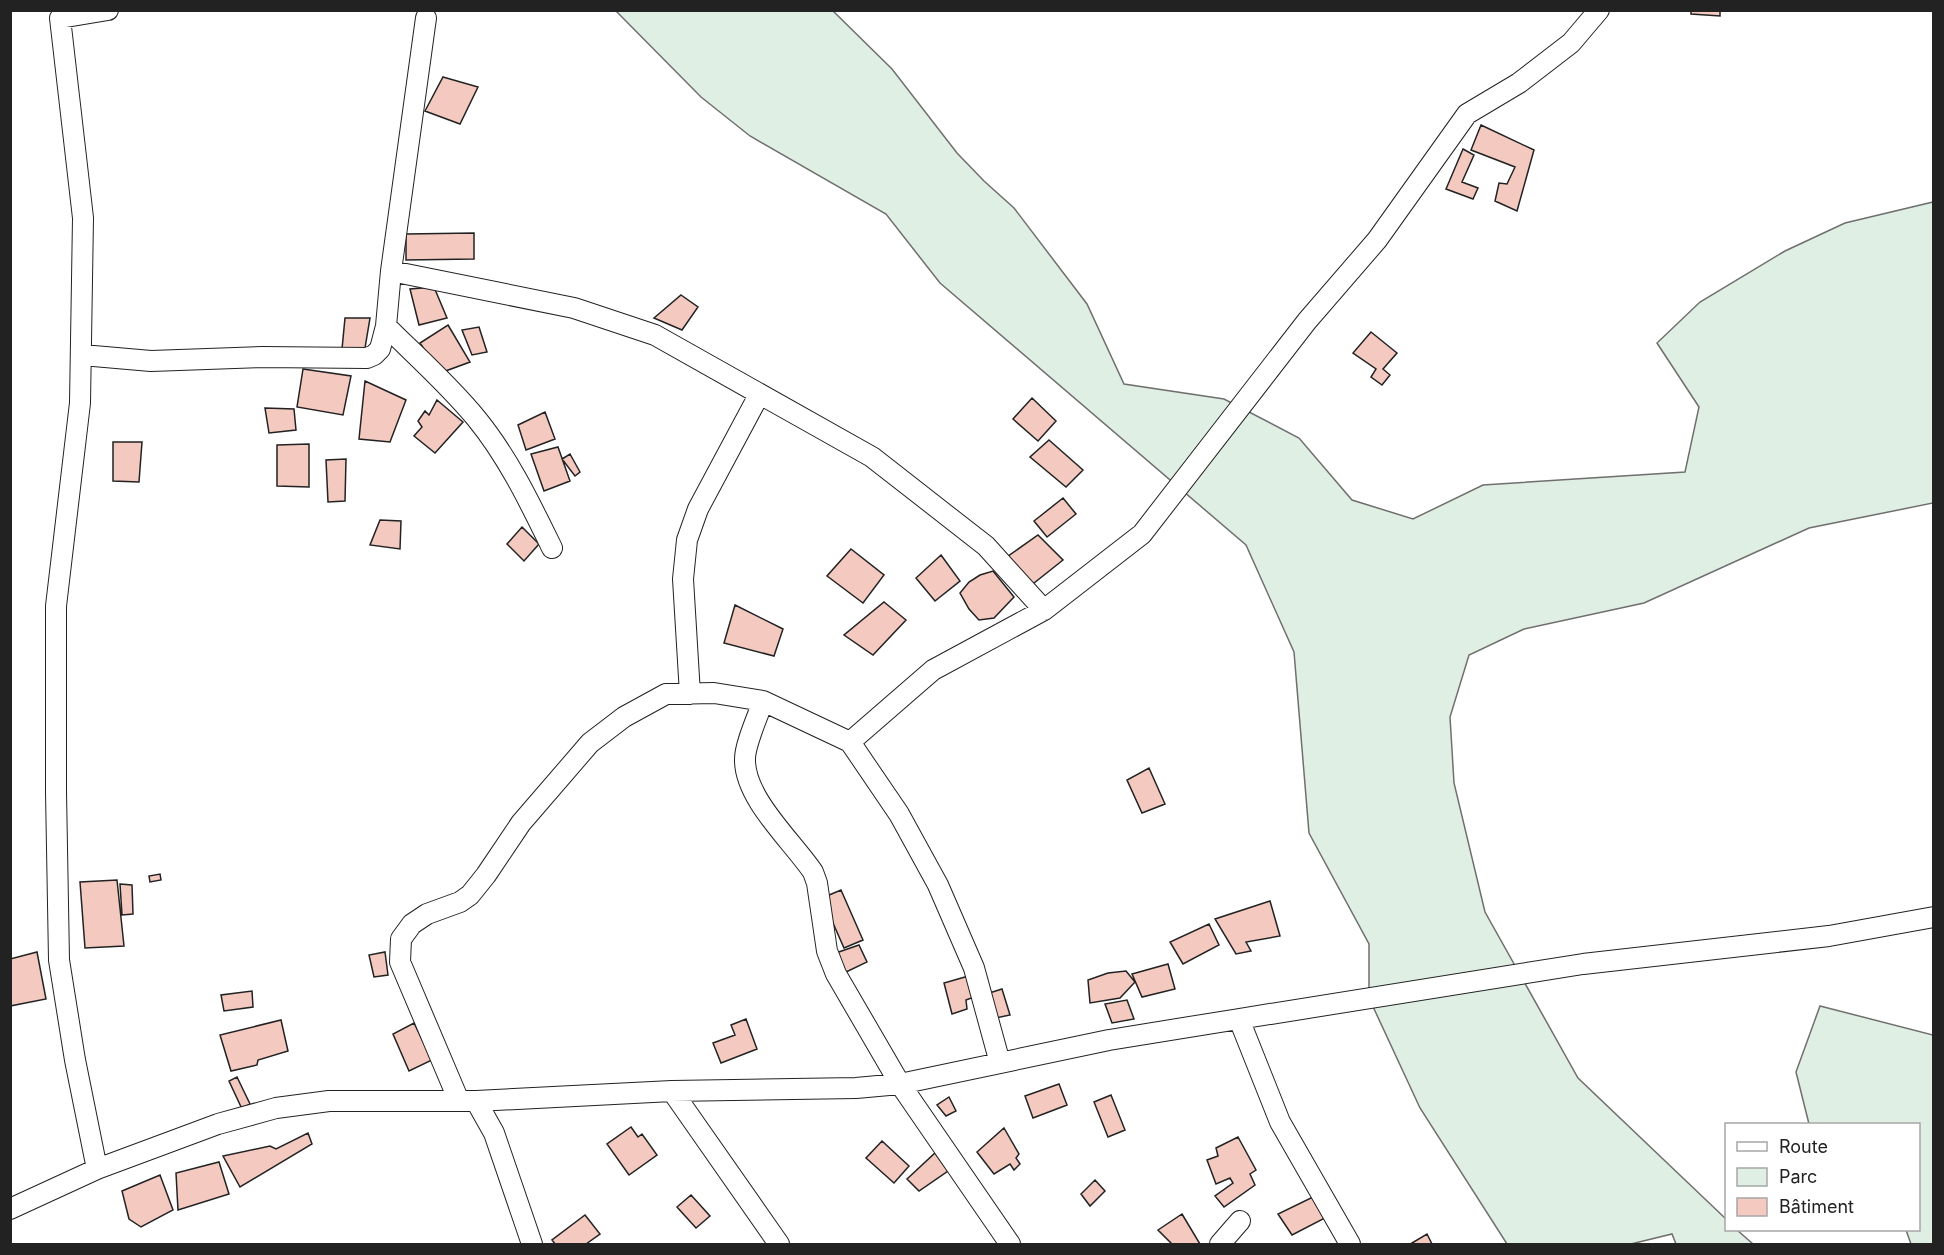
<svg xmlns="http://www.w3.org/2000/svg" width="1944" height="1255" font-family="Inter,sans-serif">
<style>
.green{fill:#e0efe3;stroke:#6f6f6f;stroke-width:1.5}
.building{fill:#f3c9c0;stroke:#222;stroke-width:1.5}
.lines{fill:none;stroke-linecap:round;stroke-linejoin:round}
.minor-casing{stroke:#222;stroke-width:22}
.minor{stroke:#fff;stroke-width:20}
</style>
<rect width="100%" height="100%" fill="#fff"/>
<path class="green" d="M616 11H833L892 69 957 153 984 181 1014 208 1087 304 1124 384 1224 399 1299 438 1352 500 1413 519 1483 485 1685 472 1699 407 1657 343 1700 302 1785 251 1845 223 1933 202V503L1809 528 1644 603 1524 629 1469 655 1450 717 1454 783 1485 912 1578 1078 1726 1219V1230H1737L1753 1244H1676L1672 1234 1631 1244H1507L1420 1108 1369 998V944L1309 833 1294 652 1246 545 940 283 886 214 750 136 701 97Z
M1820 1006 1933 1035V1244H1911L1906 1230H1918V1124H1809L1796 1072Z"/>
<path class="building" d="M1691 10H1720V16L1691 14Z
M443 77 478 87 460 124 425 111Z
M1481 125 1534 150 1517 211 1495 201 1499 183 1507 184 1515 167 1471 150Z
M1463 149 1474 155 1462 182 1478 188 1473 199 1446 189Z
M474 233V259L406 260V234Z
M434 287 447 318 419 325 410 289Z
M681 295 698 307 682 330 654 318Z
M345 318H370L365 348 342 349Z
M448 325 470 362 440 373 420 343Z
M479 327 487 352 472 355 462 330Z
M1371 332 1397 353 1383 369 1390 375 1382 385 1371 377 1376 369 1353 353Z
M303 369 351 376 343 415 297 407Z
M365 381 406 400 390 442 359 439Z
M1032 398 1056 421 1038 441 1013 419Z
M437 400 463 422 435 453 414 436 422 427 418 421 425 411 429 415Z
M265 408 294 409 296 430 269 433Z
M545 412 555 439 526 450 518 425Z
M1049 440 1083 470 1066 487 1030 457Z
M113 442H142L139 482 113 481Z
M309 444V487L277 486V445Z
M558 447 570 481 544 491 531 454Z
M570 454 580 472 575 476 562 459Z
M346 459 345 501 328 502 326 460Z
M1063 498 1076 514 1047 537 1034 521Z
M380 520 401 521 400 549 370 545Z
M522 527 539 544 524 561 507 544Z
M1038 535 1063 560 1029 587 1004 559Z
M851 549 884 575 863 603 827 576Z
M941 555 960 581 935 601 916 578Z
M993 571 1014 597 994 618 979 620 969 609 960 593 969 582 980 575Z
M884 602 906 620 873 655 844 635Z
M735 605 783 629 774 656 724 643Z
M1149 768 1165 804 1142 813 1127 780Z
M160 874 161 880 150 882 149 876Z
M117 880 124 946 85 948 80 882Z
M120 884 132 885 133 914 122 915Z
M841 890 863 940 844 948 822 898Z
M1270 901 1280 936 1246 942 1251 951 1236 954 1215 919Z
M1209 924 1219 945 1183 964 1170 942Z
M859 945 867 962 842 974 833 954Z
M37 952 46 999 10 1006V959Z
M385 952 388 975 374 977 369 955Z
M1168 964 1175 989 1142 997 1132 974Z
M1126 971 1135 982 1120 998 1090 1003 1088 980 1108 973Z
M972 975 979 995 966 1000 967 1009 952 1014 944 983Z
M1002 989 1010 1015 991 1019 983 995Z
M252 991 253 1007 224 1011 221 995Z
M1127 1000 1134 1019 1112 1023 1105 1004Z
M746 1019 757 1049 721 1063 713 1043 735 1035 731 1025Z
M281 1020 288 1051 258 1060 257 1065 231 1071 220 1035Z
M414 1023 432 1060 409 1071 393 1034Z
M237 1077 250 1104 242 1109 229 1081Z
M1059 1084 1067 1105 1033 1118 1025 1096Z
M1111 1095 1125 1130 1108 1137 1094 1102Z
M949 1097 956 1111 946 1116 937 1105Z
M631 1127 638 1137 642 1134 657 1155 629 1175 607 1144Z
M1004 1128 1019 1154 1016 1158 1020 1164 1014 1170 1010 1164 994 1174 977 1152Z
M308 1133 312 1144 240 1187 223 1156 270 1146 276 1149Z
M1238 1137 1256 1170 1250 1174 1255 1185 1224 1207 1215 1196 1233 1183 1230 1178 1216 1184 1207 1160 1218 1156 1216 1148Z
M882 1141 909 1166 894 1183 866 1158Z
M935 1153 948 1171 919 1191 907 1179Z
M219 1162 229 1194 178 1210 176 1173Z
M160 1175 173 1210 141 1227 129 1219 122 1191Z
M1095 1180 1105 1191 1090 1206 1081 1194Z
M691 1195 710 1216 696 1228 677 1207Z
M1315 1196 1325 1218 1292 1235 1278 1214Z
M1182 1214 1200 1244H1172L1158 1230Z
M585 1215 600 1234 586 1244H555L552 1240Z
M1427 1234 1432 1244H1414L1412 1243Z"/>
<g class="lines">
<defs>
<path id="minor" d="M391 271 574 308 655 335 872 457 986 546 1044 610
M386 326C416 356 449 385 476 418 508 457 530 503 552 548
M82 355 151 361 262 357 367 358 374 355 380 349 386 326 391 271 426 18
M690 694 683 579 687 540 698 509 759 395
M763 701C758 716 745 744 745 759 744 798 792 841 813 872L817 883 827 951 836 974 900 1084 1010 1244
M850 742 899 814 938 885 974 968 1000 1063
M1239 1019 1280 1122 1350 1244
M672 1091 779 1244
M459 1101 400 962 401 939 412 924 427 914 460 902 470 895 486 875 521 823 590 743 624 717 666 694 714 693 763 701 850 742 933 670 1044 610 1142 534 1307 321 1377 240 1467 114 1519 83 1571 43 1599 10
M476 1101 494 1133 532 1244
M97 1169 75 1060 59 960 56 792V606L80 403 83 218 60 18 108 10
M10 1209 97 1169 218 1124 276 1108 329 1101H476L672 1091 856 1088 900 1084 1109 1040 1239 1019 1583 964 1829 936 1934 917
M1220 1244 1240 1221"/>
</defs>
<use href="#minor" class="minor-casing"/>
<use href="#minor" class="minor"/>
</g>
<rect width="1944" height="1255" fill="none" stroke="#222222" stroke-width="24"/>
<rect x="1725" y="1123" width="195" height="108" fill="#ffffff" stroke="#a7a7a7" stroke-width="1.5"/>
<rect x="1737" y="1142" width="30" height="9" fill="#ffffff" stroke="#a7a7a7" stroke-width="1.5"/>
<text x="1779" y="1153" font-size="18" fill="#222222">Route</text>
<rect x="1737" y="1168" width="30" height="18" fill="#e0efe3" stroke="#a7a7a7" stroke-width="1.5"/>
<text x="1779" y="1183" font-size="18" fill="#222222">Parc</text>
<rect x="1737" y="1198" width="30" height="18" fill="#f3c9c0" stroke="#a7a7a7" stroke-width="1.5"/>
<text x="1779" y="1213" font-size="18" fill="#222222">Bâtiment</text>
</svg>
